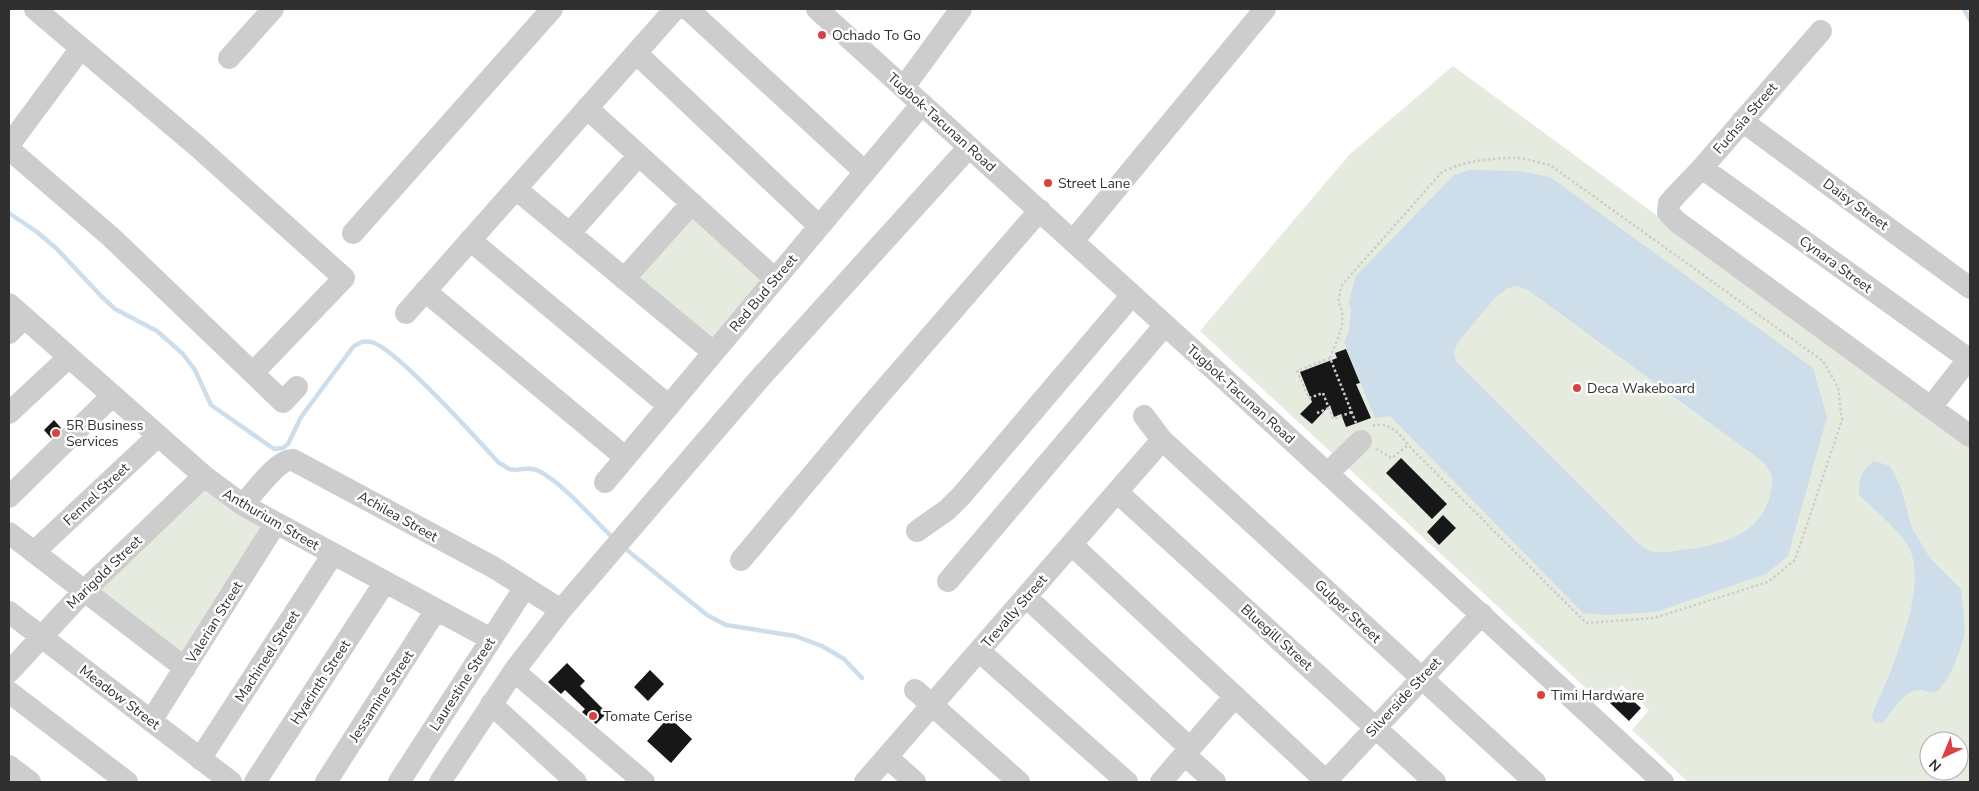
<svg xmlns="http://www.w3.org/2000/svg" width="1979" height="791" font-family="'Nunito Sans',sans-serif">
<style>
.green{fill:#e5ecdf;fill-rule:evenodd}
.water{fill:#cdddea;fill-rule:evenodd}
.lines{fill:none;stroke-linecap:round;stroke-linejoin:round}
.stream{stroke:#cdddea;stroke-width:4.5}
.building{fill:#171717}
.path{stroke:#cdcdcd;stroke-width:2.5;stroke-dasharray:2.5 2.5;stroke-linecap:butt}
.minor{stroke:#cdcdcd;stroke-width:22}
.poi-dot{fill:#d94142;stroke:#fff;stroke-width:2}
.labels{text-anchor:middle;stroke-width:5;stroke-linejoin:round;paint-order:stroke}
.poi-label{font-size:14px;fill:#303030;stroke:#fff;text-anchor:start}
.street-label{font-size:14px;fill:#303030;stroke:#fff}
</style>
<rect width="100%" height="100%" fill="#fff"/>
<path class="green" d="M1453 66 1970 445V782H1688L1632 730 1649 710 1622 685 1603 704 1200 331 1349 155ZM1929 741H1959V771H1929Z
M692 215 762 278 710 339 637 278Z
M203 487 263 527 182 655 98 590Z"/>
<path class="water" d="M1469 170 1519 171 1550 177 1813 368 1827 417 1788 556 1766 574 1656 612 1606 615 1583 613 1390 416 1375 418 1344 342 1349 332 1351 310 1349 303 1355 277 1454 175ZM1518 286 1528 290 1762 461C1773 474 1774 477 1770 495 1761 536 1717 546 1681 550 1672 551 1659 554 1650 551 1646 549 1641 545 1637 542L1456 361 1454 352 1458 342 1495 298 1507 288Z
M1874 461 1890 466 1900 485 1912 528 1930 558 1961 589C1962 604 1966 622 1964 636 1961 651 1947 687 1934 693 1929 692 1924 690 1919 690 1905 689 1891 714 1882 723L1874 722 1872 715C1889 675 1930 589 1909 548 1899 529 1874 510 1859 495 1859 479 1861 471 1874 461Z"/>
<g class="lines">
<path class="stream" d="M1964 9 1970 20
M9 213 37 232 57 249 102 297 115 309 157 331 183 354 195 370 211 405 274 449 283 448 288 444 301 417 353 347C359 343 363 340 371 342 394 346 478 440 499 463 502 464 506 467 509 469 520 472 527 465 539 471 566 486 590 516 612 537
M627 550 707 615 726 625 795 636 822 646 844 659 862 678"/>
</g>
<path class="building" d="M1346 349 1360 383 1356 384 1371 418 1346 427 1341 414 1334 417 1330 405 1312 424 1300 414 1312 402 1300 372 1337 358 1335 353Z
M54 420 61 428 51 438 44 430Z
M1401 458 1447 504 1432 519 1386 473Z
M1443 515 1456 528 1439 545 1427 532Z
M567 663 585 681 580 686 607 713 596 724 582 712 585 709 565 690 561 694 548 682Z
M650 670 664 684 648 701 634 687Z
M1621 690 1641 708 1629 721 1610 703Z
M669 717 692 739 671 763 647 741Z"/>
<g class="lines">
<path class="path" d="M1330 358 1297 371 1309 398 1323 393 1333 419 1352 412
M1317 413 1329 408
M1356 423 1330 358C1337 338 1349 322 1338 301L1342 285 1441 173C1460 161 1492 158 1515 158 1526 158 1539 163 1550 165L1823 361 1838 387 1842 420 1795 560 1768 582 1654 618 1586 623 1408 445C1398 432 1389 421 1372 426
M1376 449 1392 458 1408 445"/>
<path class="minor" d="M35 9 197 146 344 278 253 373
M688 9 865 172
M817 9 1239 392 1663 782
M1821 31 1702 168 1677 194 1669 203 1668 212 1676 221 1970 436
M636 53 819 226
M229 58 273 9
M904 87 961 9
M587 108 775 279
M1742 121 1970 288
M9 145 81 48
M9 149 111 237 283 402 297 387
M1702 168 1970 360
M516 189 713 352
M353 233 552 9
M570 233 639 155
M470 240 669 406
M1073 241 1265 9
M624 279 692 203
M425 291 625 457
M9 304 204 476 243 505 491 639
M406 313 675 9
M9 333 24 318
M1931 407 1970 357
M9 413 69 357
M1144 416 1162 440 1535 782
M1328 473 1361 441
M605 482 922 104
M1117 492 1435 782
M9 497 112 396
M243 505C254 493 278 458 293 460L493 567 561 610
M917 531 947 510 962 495 1132 295
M9 533 185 668
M1072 545 1327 782
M34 552 158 436
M741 560 870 406 1040 210
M948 581 1165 325
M1026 597 1190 748
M9 612 231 782
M979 651 1127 782
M514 671 644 782
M9 672 84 591 204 476
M915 690 1019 782
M9 692 127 782
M491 704 576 782
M151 721 276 523
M1185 755 1215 782
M887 757 915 782
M200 759 333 554
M9 766 30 782
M1326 781 1482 614
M255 782 385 582
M326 782 436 610
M399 782 525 587
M440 782 514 671 561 610 760 378 969 147
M865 782 1162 440
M1161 782 1235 696"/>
</g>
<g class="poi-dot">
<circle cx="822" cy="35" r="5"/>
<circle cx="1048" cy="183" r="5"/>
<circle cx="1577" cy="388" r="5"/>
<circle cx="56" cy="433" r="5"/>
<circle cx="1541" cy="695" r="5"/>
<circle cx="593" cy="716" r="5"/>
</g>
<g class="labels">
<g class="poi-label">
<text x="832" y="40">Ochado To Go</text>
<text x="1058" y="188">Street Lane</text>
<text x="1587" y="393">Deca Wakeboard</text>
<text x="66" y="430">5R Business<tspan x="66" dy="16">Services</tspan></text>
<text x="1551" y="700">Timi Hardware</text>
<text x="603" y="721">Tomate Cerise</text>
</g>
<g class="street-label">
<text transform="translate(1745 118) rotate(-49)" y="5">Fuchsia Street</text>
<text transform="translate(942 122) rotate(42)" y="5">Tugbok-Tacunan Road</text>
<text transform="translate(1856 204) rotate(36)" y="5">Daisy Street</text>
<text transform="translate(1836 264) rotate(36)" y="5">Cynara Street</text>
<text transform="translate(763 293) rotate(-50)" y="5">Red Bud Street</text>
<text transform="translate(1241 394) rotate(42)" y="5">Tugbok-Tacunan Road</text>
<text transform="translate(96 494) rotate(-43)" y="5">Fennel Street</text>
<text transform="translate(398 516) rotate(29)" y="5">Achilea Street</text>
<text transform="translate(271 519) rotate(30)" y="5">Anthurium Street</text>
<text transform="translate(104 572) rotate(-44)" y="5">Marigold Street</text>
<text transform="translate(1014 611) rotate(-49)" y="5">Trevally Street</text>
<text transform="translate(1348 611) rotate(43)" y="5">Gulper Street</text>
<text transform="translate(214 622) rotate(-58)" y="5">Valerian Street</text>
<text transform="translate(1277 637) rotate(42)" y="5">Bluegill Street</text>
<text transform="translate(267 656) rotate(-57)" y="5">Machineel Street</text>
<text transform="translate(320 682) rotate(-57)" y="5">Hyacinth Street</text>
<text transform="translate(462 684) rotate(-57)" y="5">Laurestine Street</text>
<text transform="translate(381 696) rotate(-57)" y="5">Jessamine Street</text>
<text transform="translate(120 697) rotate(37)" y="5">Meadow Street</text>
<text transform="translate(1403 697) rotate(-47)" y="5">Silverside Street</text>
</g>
</g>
<rect width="1979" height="791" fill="none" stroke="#303030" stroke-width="20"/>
<g transform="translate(1944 756) rotate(224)"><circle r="24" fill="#ffffff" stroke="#acacac"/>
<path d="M0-4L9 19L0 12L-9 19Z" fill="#d94142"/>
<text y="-8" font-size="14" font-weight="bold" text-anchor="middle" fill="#303030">N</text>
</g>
</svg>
